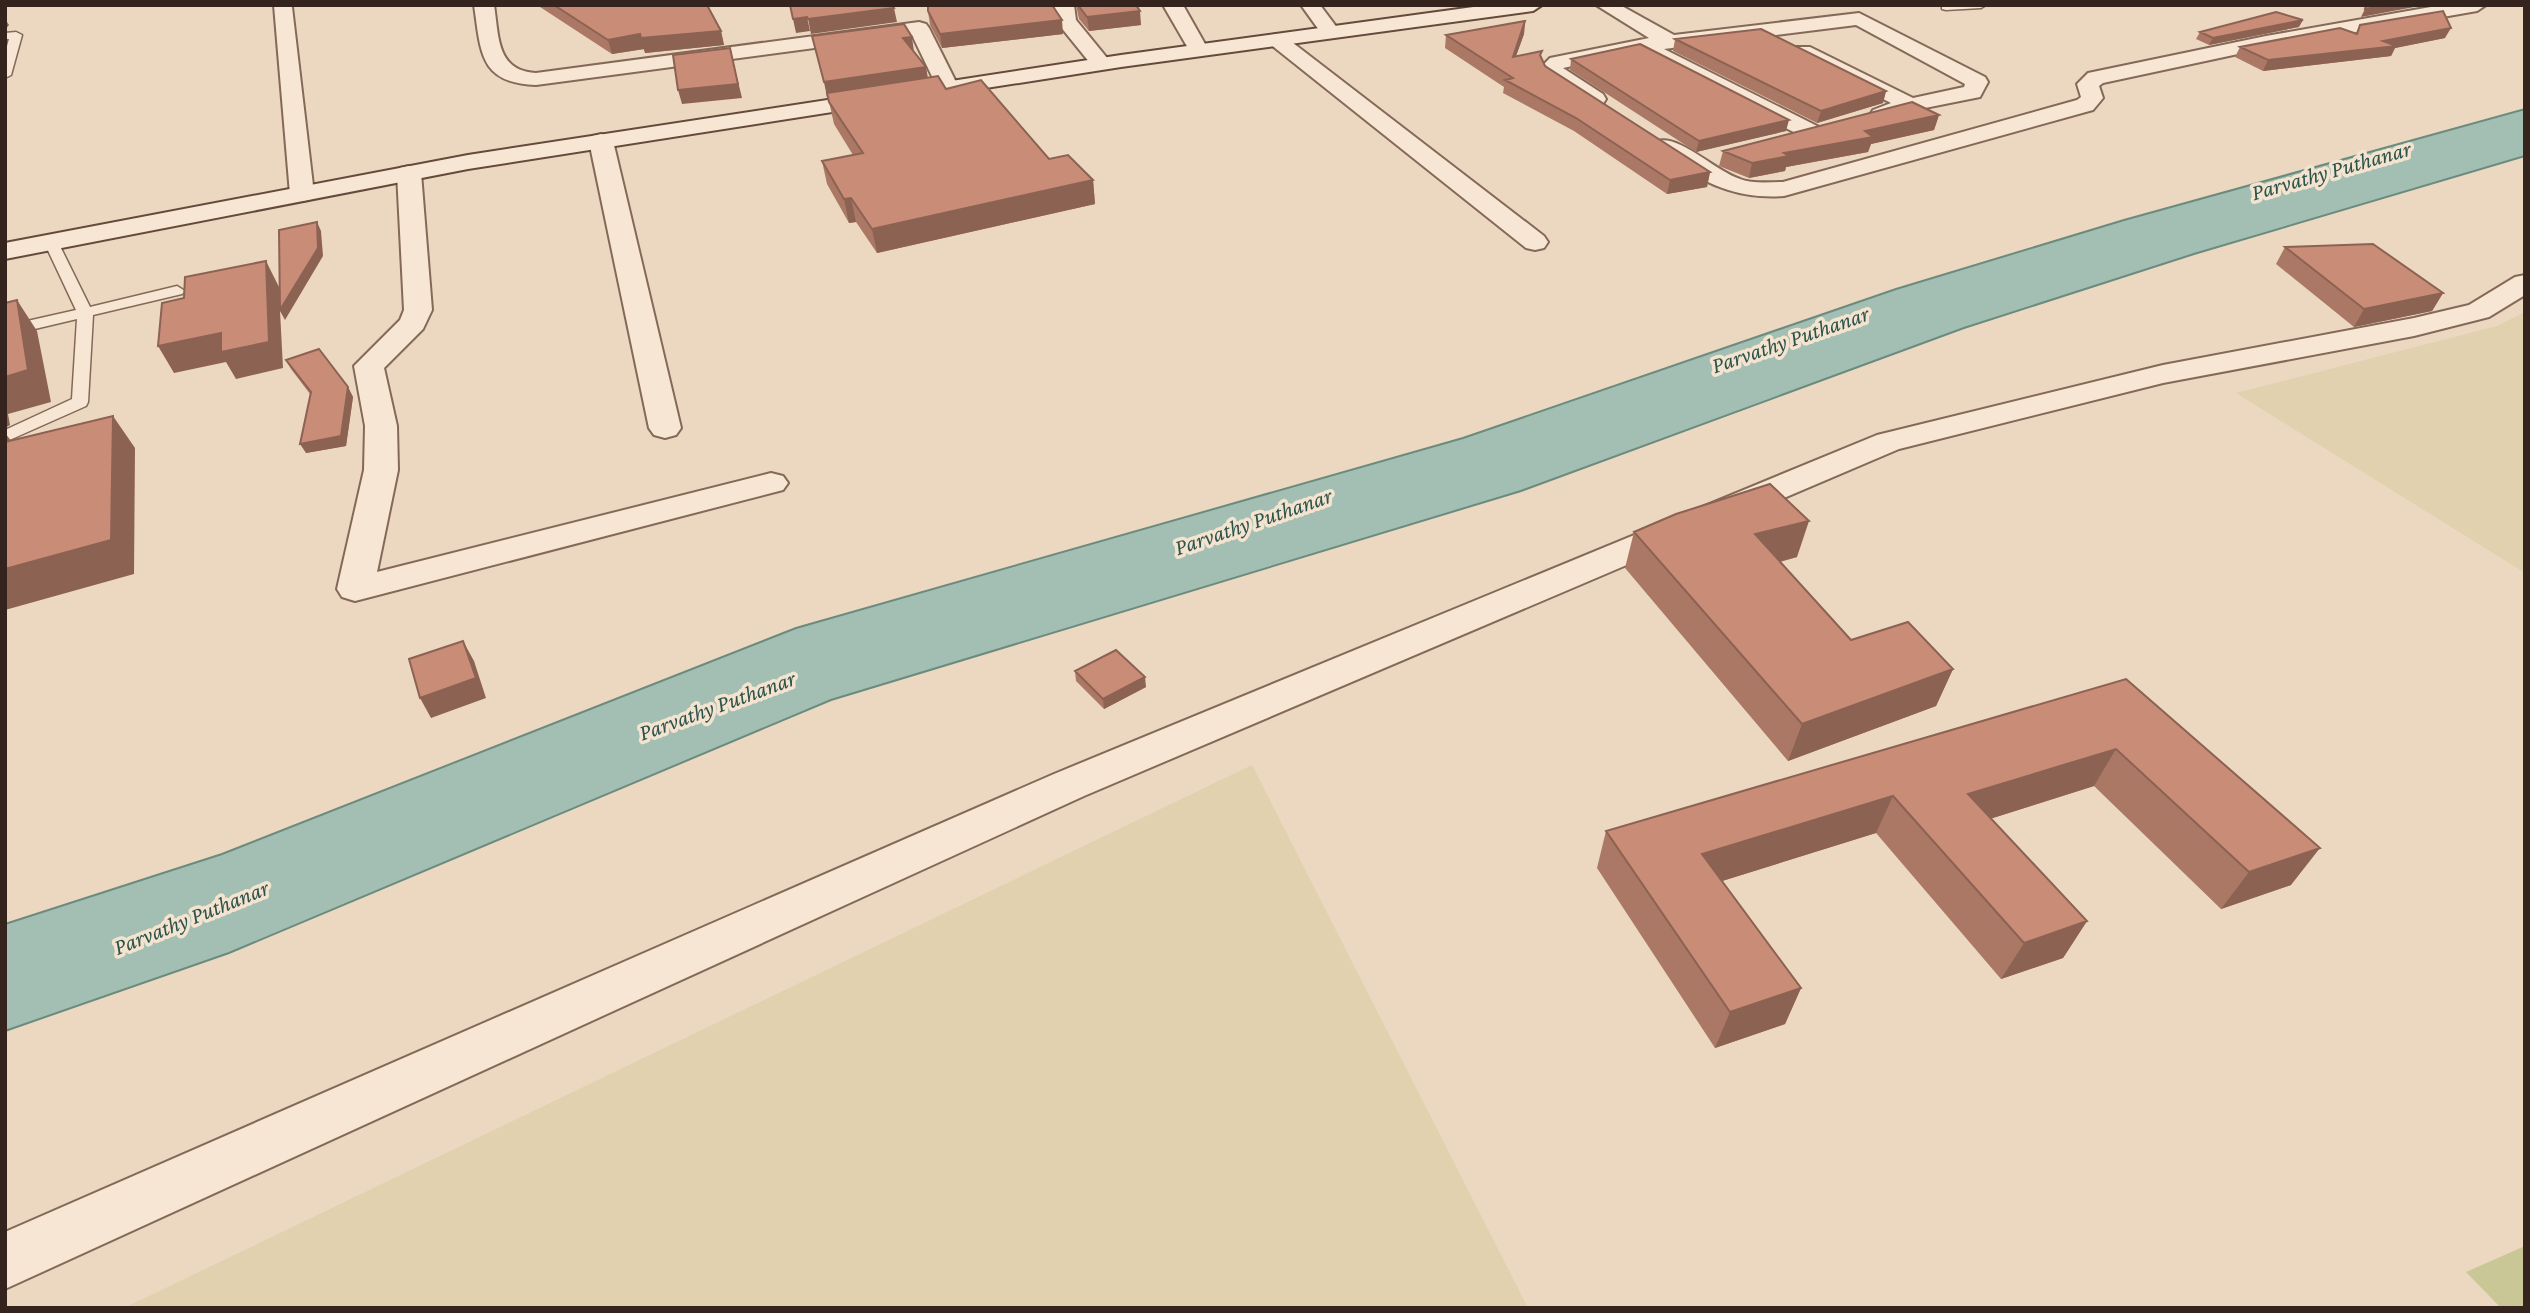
<svg xmlns="http://www.w3.org/2000/svg" width="2530" height="1313" font-family="'Crimson Pro',serif">
<style>
.farmland{fill:#e1d1ae}
.green{fill:#c9c795}
.water{fill:#a3beb2;stroke:#6b8b7e;stroke-width:2}
.lines{fill:none;stroke-linecap:round;stroke-linejoin:round}
.lane-casing{stroke:#846959;stroke-width:3}
.street-casing{stroke:#846959;stroke-width:4}
.secondary-casing{stroke:#654a3c;stroke-width:4}
.lane{fill:#f7e6d3;fill-rule:evenodd}
.street{fill:#f7e6d3;fill-rule:evenodd}
.secondary{fill:#f7e6d3;fill-rule:evenodd}
.wall{fill:#ac7866}
.shaded-wall{fill:#8c6253}
.building{fill:#c88c77;stroke:#8c6253;stroke-width:2}
.labels{text-anchor:middle;stroke-width:7;stroke-linejoin:round;paint-order:stroke}
.water-label{font-size:23px;font-style:italic;fill:#2c534b;stroke:#f3e3cf}
</style>
<rect width="100%" height="100%" fill="#ecd8c0"/>
<path class="farmland" d="M2525 312V573L2236 393 2497 326Z
M1252 765 1528 1308H124Z"/>
<path class="green" d="M2525 1246V1308H2501L2466 1272Z"/>
<path class="water" d="M2525 109V156L2194 254 1964 328 1521 491 831 700 229 953 5 1031V924L222 854 796 628 1463 438 1896 289 2124 220Z"/>
<g class="lines">
<defs>
<path id="lane" d="M1942 5H1986L1981 8 1946 10 1942 9Z
M16 32 22 35 11 75 5 78V53L9 39H5V33Z
M51 238 58 242 90 307 177 286 185 291 182 294 93 315 88 402 86 406 5 442V430L72 399 77 319 5 336V326L76 310 44 242Z"/>
<path id="street" d="M274 5 292 7 314 194 311 199 302 201 293 199 290 194Z
M474 5H494C499 36 496 71 536 73L919 22 926 24 929 28 959 88 956 93H940L912 35 536 85C479 83 481 52 474 5Z
M1054 5H1074L1076 20 1112 64 1108 68H1094L1056 21Z
M1163 5H1183L1209 51 1206 55H1192Z
M1301 5H1320L1341 33 1338 37H1324Z
M1596 5H1620L1674 35 1859 13 1985 77 1988 82 1980 97 1910 111 1881 122 1873 120 1870 115 1873 110 1891 103 1796 55 1793 51 1796 47H1810L1913 98 1964 87 1965 84 1856 25 1664 49 1823 129 1827 134 1823 139H1807L1638 52 1563 68 1603 94 1606 99 1603 104H1587L1545 77 1541 67 1550 58 1649 38Z
M2442 5H2486L2477 11 2266 48 2103 83 2099 86 2103 98 2093 110 1784 196C1742 199 1710 187 1676 163 1668 158 1660 154 1654 146L1658 141C1680 135 1715 171 1740 179 1753 184 1769 182 1783 182L2077 100 2081 97 2077 84 2088 73 2266 36Z
M1277 34 1284 36 1544 236 1548 242 1544 248 1535 250 1526 248 1270 44 1267 40 1270 36Z
M601 134 609 136 613 141 681 428 676 435 665 438 654 435 649 428 589 141 593 136Z
M409 166 418 168 421 173 432 310 423 329 384 368 397 426 398 470 377 572 771 473 783 476 788 483 783 490 355 601 342 597 337 589 364 470 365 426 354 366 400 320 404 310 397 173 400 168Z
M2525 275V295L2489 317 2414 336 2163 383 1899 449 1084 796 5 1289V1232L1054 774 1877 435 2163 365 2414 318 2469 305 2515 277Z"/>
<path id="secondary" d="M1488 5H1542L1533 11 1121 67 468 169 5 259V243L468 155 1121 55Z"/>
</defs>
<use href="#lane" class="lane-casing"/>
<use href="#street" class="street-casing"/>
<use href="#secondary" class="secondary-casing"/>
<use href="#lane" class="lane"/>
<use href="#street" class="street"/>
<use href="#secondary" class="secondary"/>
</g>
<path class="wall" d="M537 5H707L721 31 724 45 645 53 644 49 612 54Z
M1076 5H1136L1141 25 1089 31 1079 19Z
M928 11 1063 34 942 48 930 25Z
M1525 21 1524 34 1516 56 1541 57 1545 66 1710 172 1707 187 1667 194 1574 131 1503 93 1504 87 1445 48 1446 35Z
M2360 25 2445 38 2395 48 2391 56 2263 71 2235 57 2240 47 2356 33Z
M2299 27 2209 45 2196 39 2200 32Z
M812 36 914 52 926 67 928 78 1049 159 1093 180 1095 204 877 253 856 222 849 223 827 184 822 161 853 155 834 124 828 97Z
M1675 39 1886 91 1883 103 1817 123 1673 51Z
M1571 59 1786 131 1696 152 1570 70Z
M1939 115 1934 130 1871 144 1868 152 1786 167 1785 171 1749 178 1719 166 1723 151Z
M2285 247 2443 293 2432 311 2354 327 2276 264Z
M286 360 348 387 353 397 346 446 306 453 310 394 291 369Z
M1634 532 1797 557 1780 562 1851 640 1953 669 1936 706 1788 761 1625 568Z
M1075 671 1146 687 1104 709 1076 681Z
M2126 679 2291 885 2221 909 2094 786 1990 819 2087 921 2063 958 2001 979 1876 833 1722 881 1801 988 1785 1024 1715 1048 1597 868 1606 831Z"/>
<path class="shaded-wall" d="M2388 5H2425L2361 17 2365 9Z
M894 8 897 22 811 34 808 19Z
M1140 11 1141 25 1089 31 1087 17Z
M807 17 810 31 796 33 793 19Z
M5 19 9 25 5 30Z
M1062 20 1063 34 942 48 940 34Z
M2303 20 2299 27 2209 45 2213 38Z
M1525 21 1524 34 1511 70 1513 57Z
M2451 28 2445 38 2395 48 2391 56 2263 71 2268 60 2383 41Z
M721 31 724 45 645 53 641 38Z
M640 34 644 49 612 54 608 40Z
M912 37 914 52 903 38Z
M730 48 742 98 682 104 678 90Z
M926 67 928 82 827 97 824 82Z
M1886 91 1883 103 1817 123 1821 111Z
M1939 115 1934 130 1871 144 1868 152 1786 167 1785 171 1749 178 1752 163 1784 153 1865 131Z
M1789 120 1786 131 1696 152 1699 141Z
M1710 172 1707 187 1667 194 1670 180Z
M1093 180 1095 204 877 253 872 229Z
M851 198 856 222 849 223 844 199Z
M317 222 321 231 323 256 285 320 280 311 283 368 236 379 226 362 174 373 158 346 266 261 279 287 280 310Z
M2443 293 2432 311 2354 327 2364 309Z
M17 300 37 331 51 402 8 414 10 425 5 428V377Z
M348 387 353 397 346 446 306 453 300 444Z
M113 416 135 448 134 574 5 610V569Z
M5 433 12 442 5 463Z
M1809 521 1797 557 1744 571 1755 534Z
M463 641 474 661 486 698 431 718 420 698Z
M1953 669 1936 706 1788 761 1802 724Z
M1145 677 1146 687 1104 709 1103 699Z
M2116 749 2094 786 1948 832 1968 794Z
M1893 796 1876 833 1690 891 1702 854Z
M2320 848 2291 885 2221 909 2249 872Z
M2087 921 2063 958 2001 979 2024 943Z
M1801 988 1785 1024 1715 1048 1730 1012Z"/>
<path class="building" d="M554 5H707L721 31 641 38 640 34 608 40Z
M790 5H892L894 8 808 19 807 17 793 19Z
M928 5H1052L1062 20 940 34 928 11Z
M1078 5H1136L1140 11 1087 17Z
M2366 5H2388L2365 9Z
M2443 11 2451 28 2383 41 2397 46 2268 60 2240 47 2340 28 2357 34 2360 25Z
M2276 12 2303 20 2213 38 2200 32Z
M1525 21 1513 57 1542 51 1540 55 1545 66 1710 172 1670 180 1576 118 1505 80 1513 78 1446 35Z
M904 24 912 37 903 38 926 67 824 82 812 36Z
M1761 29 1886 91 1821 111 1675 39Z
M1640 44 1789 120 1699 141 1571 59Z
M730 48 738 84 678 90 673 55Z
M938 76 946 89 981 80 1049 159 1068 155 1093 180 872 229 851 198 844 199 822 161 863 153 829 102 827 93Z
M1912 102 1939 115 1865 131 1873 137 1784 153 1789 156 1752 163 1723 151Z
M317 222 318 248 280 310 279 230Z
M2373 244 2443 293 2364 309 2285 247Z
M266 261 269 342 221 352V333L158 346 162 303 184 298 185 277Z
M17 300 28 370 5 377V303Z
M319 349 348 387 341 436 300 444 311 392 286 360Z
M113 416 111 540 5 569V442Z
M1770 484 1809 521 1755 534 1851 640 1908 622 1953 669 1802 724 1634 532 1676 514Z
M463 641 476 678 420 698 409 659Z
M1116 650 1145 677 1103 699 1075 671Z
M2126 679 2320 848 2249 872 2116 749 1968 794 2087 921 2024 943 1893 796 1702 854 1801 988 1730 1012 1606 831Z"/>
<g class="labels">
<g class="water-label">
<text transform="translate(2331 170) rotate(-16)" y="8">Parvathy Puthanar</text>
<text transform="translate(1790 339) rotate(-19)" y="8">Parvathy Puthanar</text>
<text transform="translate(1253 521) rotate(-19)" y="8">Parvathy Puthanar</text>
<text transform="translate(717 705) rotate(-20)" y="8">Parvathy Puthanar</text>
<text transform="translate(191 917) rotate(-22)" y="8">Parvathy Puthanar</text>
</g>
</g>
<rect width="2530" height="1313" fill="none" stroke="#34241d" stroke-width="14"/>
</svg>
